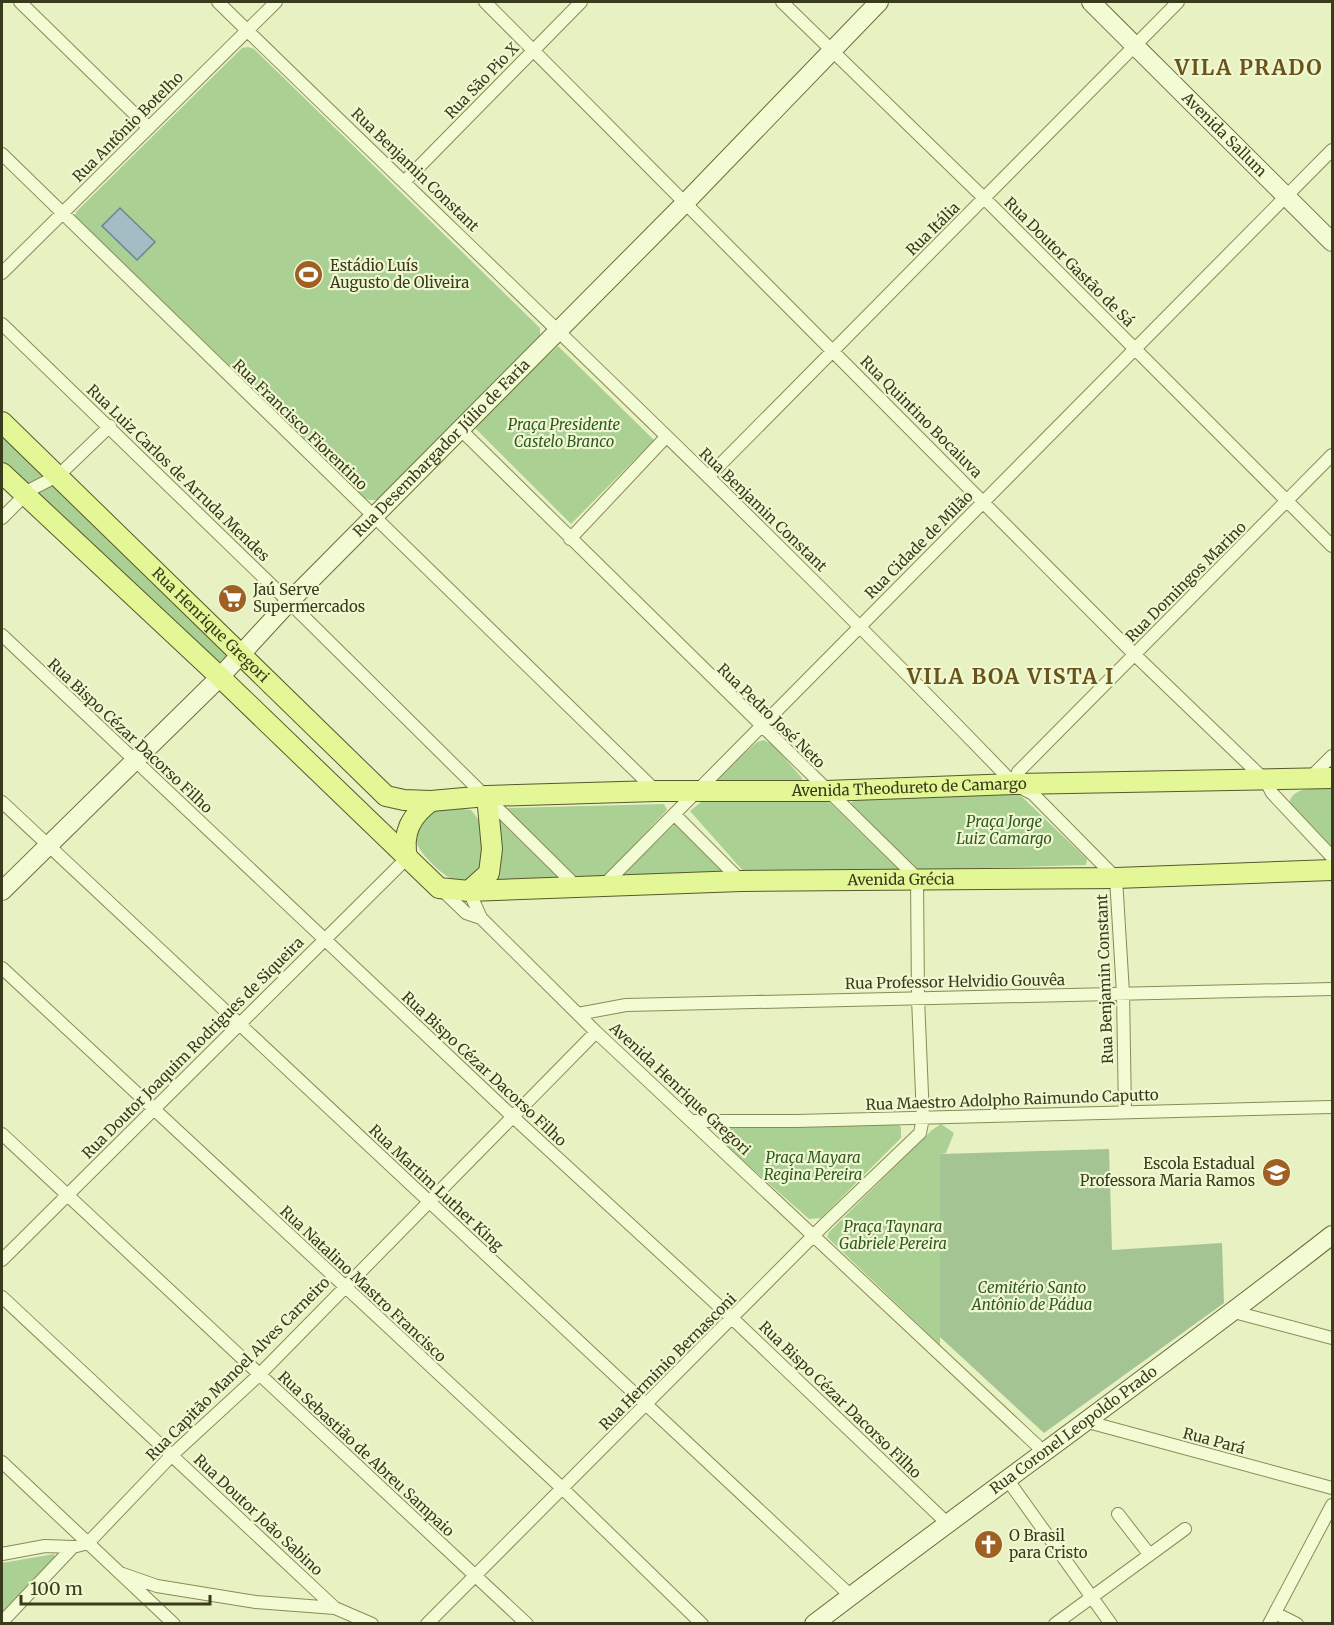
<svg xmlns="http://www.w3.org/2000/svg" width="1334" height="1625" font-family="Merriweather,serif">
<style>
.green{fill:#aad094}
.cemetery{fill:#a5c494}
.water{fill:#a4bcc3;stroke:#6a8791;stroke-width:1.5}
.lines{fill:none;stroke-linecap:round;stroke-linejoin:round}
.street-casing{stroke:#898b57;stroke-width:14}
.secondary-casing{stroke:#6c6d3a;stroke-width:20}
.primary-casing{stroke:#59582c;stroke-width:22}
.street{stroke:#f3fbd4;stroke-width:12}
.secondary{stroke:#f3fbd4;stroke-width:18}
.primary{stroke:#e3f796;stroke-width:20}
.labels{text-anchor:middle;stroke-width:4.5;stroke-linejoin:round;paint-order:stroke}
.street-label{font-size:15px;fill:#3a3a1c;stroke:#eff8d1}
.poi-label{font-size:15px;fill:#3a3a1c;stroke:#eff8d1;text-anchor:start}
.park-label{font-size:15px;font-style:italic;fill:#2f5822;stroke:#eff8d1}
.district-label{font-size:21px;font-weight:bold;letter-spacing:1.5px;fill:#695319;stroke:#eff8d1}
</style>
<rect width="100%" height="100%" fill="#e7f1c1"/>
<path class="green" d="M248 47 254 49 540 328V339L378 500H369L361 496 74 217 77 211 242 48Z
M558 346 654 440 571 524 474 427Z
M2 433 229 654 208 676 2 475Z
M764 740 773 745 802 778 801 784 706 787 757 742Z
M1332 789V851L1289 804C1293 784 1317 790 1332 789Z
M1019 794 1087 859 1086 865 917 870 854 809 851 803 857 798Z
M827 800 899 870 744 872 690 811 701 802Z
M664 804 667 810 604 877 577 881 504 808Z
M447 807 471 810C488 828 485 845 481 868 474 875 467 881 457 880 446 880 419 853 417 843 415 837 417 831 418 825L432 810Z
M493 810 566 880 489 886Z
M676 823 727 873 617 880 674 825Z
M893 1122 901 1127V1138L821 1218 809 1219 723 1143 722 1137 731 1128Z
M941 1124 954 1133 946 1153 940 1154V1345L827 1237 829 1232 932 1130Z
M54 1554 56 1561 2 1617V1563Z"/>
<path class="cemetery" d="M1109 1149 1112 1250 1222 1243 1224 1303 1044 1433 940 1337V1154Z"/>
<path class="water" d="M120 208 155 242 137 260 102 226Z"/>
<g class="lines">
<defs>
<path id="street" d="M20 2 149 128
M218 2C484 262 756 516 1014 784L1033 794 1116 878 1123 993 1125 1112
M485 2 1135 655 1265 780 1272 793 1332 857
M782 2 985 199 1332 546
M2 154 656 791
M405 181 581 2
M2 273 276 2
M2 324 289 602 576 886
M708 477 1178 2
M2 518 30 490 59 475 110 426
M570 539 666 437
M2 635 513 1117 733 1319 947 1523
M1310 778 1332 756
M1014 784 1018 772 1332 455
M2 802 851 1596
M675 815 741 881
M604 885 1332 150
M440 888 466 913 481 918
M469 891 481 918 596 1032 1044 1452
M2 968 562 1488 702 1624
M578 1014 626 1005 1332 989
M692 1121H796L1332 1107
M2 1134 527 1624
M2 1260 407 858
M2 1297 335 1608
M1234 1312 1332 1338
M1088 1422 1332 1488
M2 1462 174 1624
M1007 1479 1111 1624
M1118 1514 1149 1554
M2 1554 45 1546 73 1547
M120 1573 157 1586 256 1602 335 1608 372 1624
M1275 1613 1297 1624
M2 1622 73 1547 88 1543 172 1455 259 1375 596 1032
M427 1624 826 1223 920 1133 923 1118 918 998 917 878 460 429
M1055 1624 1185 1529
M1269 1624 1332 1505"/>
<g id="secondary">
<path id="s1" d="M1091 2 1332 242"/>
<path id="s2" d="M2 891 220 677 289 602 685 203 879 2"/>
<path id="s3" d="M814 1624C986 1493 1162 1368 1332 1235"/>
</g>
<g id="primary">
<path id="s4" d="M2 422 386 796 404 800 431 801 487 796 656 791H826L1014 784 1332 778"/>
<path id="s5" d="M2 473 220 677 439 888 469 891 741 881 1116 878 1332 870"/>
<path d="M407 858C402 832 411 816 431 801"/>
<path d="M469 891 489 873 492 849 487 796"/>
</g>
</defs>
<use href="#street" class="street-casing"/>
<use href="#secondary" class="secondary-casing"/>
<use href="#primary" class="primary-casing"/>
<use href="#street" class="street"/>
<use href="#secondary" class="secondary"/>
<use href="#primary" class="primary"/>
</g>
<defs>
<symbol id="stadium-disc" viewBox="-11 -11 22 22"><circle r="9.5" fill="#9e6123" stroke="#eff8d1"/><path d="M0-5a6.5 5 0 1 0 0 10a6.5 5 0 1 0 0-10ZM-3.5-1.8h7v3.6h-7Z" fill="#fff"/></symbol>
<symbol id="supermarket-disc" viewBox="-11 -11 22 22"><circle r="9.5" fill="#9e6123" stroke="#eff8d1"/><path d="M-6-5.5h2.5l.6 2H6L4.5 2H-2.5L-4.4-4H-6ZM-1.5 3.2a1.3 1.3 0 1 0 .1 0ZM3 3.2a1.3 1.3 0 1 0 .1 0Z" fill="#fff"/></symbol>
<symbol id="school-disc" viewBox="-11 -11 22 22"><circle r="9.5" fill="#9e6123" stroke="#eff8d1"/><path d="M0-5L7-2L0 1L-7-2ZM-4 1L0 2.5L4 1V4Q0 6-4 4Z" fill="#fff"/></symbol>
<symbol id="church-disc" viewBox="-11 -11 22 22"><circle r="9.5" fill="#9e6123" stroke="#eff8d1"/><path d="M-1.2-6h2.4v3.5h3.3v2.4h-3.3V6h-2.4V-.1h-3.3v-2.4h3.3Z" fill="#fff"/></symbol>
</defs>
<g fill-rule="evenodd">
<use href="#stadium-disc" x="292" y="258" width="33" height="33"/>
<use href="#supermarket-disc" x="216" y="582" width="33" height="33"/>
<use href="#school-disc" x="1260" y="1156" width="33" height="33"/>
<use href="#church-disc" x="972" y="1528" width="33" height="33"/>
</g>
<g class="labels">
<g class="street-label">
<text transform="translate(482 81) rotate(-46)" y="5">Rua São Pio X</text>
<text transform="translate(128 127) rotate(-45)" y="5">Rua Antônio Botelho</text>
<text dy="5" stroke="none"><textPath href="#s1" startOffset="188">Avenida Sallum</textPath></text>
<text transform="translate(415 170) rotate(44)" y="5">Rua Benjamin Constant</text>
<text transform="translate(933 229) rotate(-45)" y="5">Rua Itália</text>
<text transform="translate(1069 262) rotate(45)" y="5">Rua Doutor Gastão de Sá</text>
<text transform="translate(921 417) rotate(45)" y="5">Rua Quintino Bocaiuva</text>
<text transform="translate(300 425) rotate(44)" y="5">Rua Francisco Fiorentino</text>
<text dy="5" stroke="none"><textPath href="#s2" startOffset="624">Rua Desembargador Júlio de Faria</textPath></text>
<text transform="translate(178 473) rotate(44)" y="5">Rua Luiz Carlos de Arruda Mendes</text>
<text transform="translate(763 510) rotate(44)" y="5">Rua Benjamin Constant</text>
<text transform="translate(919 545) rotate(-45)" y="5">Rua Cidade de Milão</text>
<text transform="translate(1186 582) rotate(-45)" y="5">Rua Domingos Marino</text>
<text dy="5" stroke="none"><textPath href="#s4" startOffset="291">Rua Henrique Gregori</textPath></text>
<text transform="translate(771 716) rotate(44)" y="5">Rua Pedro José Neto</text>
<text transform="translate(130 736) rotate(43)" y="5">Rua Bispo Cézar Dacorso Filho</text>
<text dy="5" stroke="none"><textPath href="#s4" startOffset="1060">Avenida Theodureto de Camargo</textPath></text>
<text dy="5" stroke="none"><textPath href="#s5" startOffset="1065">Avenida Grécia</textPath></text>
<text transform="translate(1105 979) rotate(-92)" y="5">Rua Benjamin Constant</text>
<text transform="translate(955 982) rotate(-1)" y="5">Rua Professor Helvidio Gouvêa</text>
<text transform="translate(193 1048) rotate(-45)" y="5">Rua Doutor Joaquim Rodrigues de Siqueira</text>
<text transform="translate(484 1069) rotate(43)" y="5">Rua Bispo Cézar Dacorso Filho</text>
<text transform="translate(680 1089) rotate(43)" y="5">Avenida Henrique Gregori</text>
<text transform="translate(1012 1100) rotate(-2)" y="5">Rua Maestro Adolpho Raimundo Caputto</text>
<text transform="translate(436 1188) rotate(43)" y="5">Rua Martim Luther King</text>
<text transform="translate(363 1284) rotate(43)" y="5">Rua Natalino Mastro Francisco</text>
<text transform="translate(668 1362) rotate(-45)" y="5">Rua Herminio Bernasconi</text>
<text transform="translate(238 1369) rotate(-45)" y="5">Rua Capitão Manoel Alves Carneiro</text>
<text transform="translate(840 1400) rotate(44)" y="5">Rua Bispo Cézar Dacorso Filho</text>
<text dy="5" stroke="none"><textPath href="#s3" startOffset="324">Rua Coronel Leopoldo Prado</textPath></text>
<text transform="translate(1214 1441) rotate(15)" y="5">Rua Pará</text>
<text transform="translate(366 1454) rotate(43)" y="5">Rua Sebastião de Abreu Sampaio</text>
<text transform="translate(258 1515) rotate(43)" y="5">Rua Doutor João Sabino</text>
</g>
<g class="poi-label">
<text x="330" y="271">Estádio Luís<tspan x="330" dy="17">Augusto de Oliveira</tspan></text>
<text x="253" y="595">Jaú Serve<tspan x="253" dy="17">Supermercados</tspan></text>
<text x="1255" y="1169" text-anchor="end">Escola Estadual<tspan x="1255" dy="17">Professora Maria Ramos</tspan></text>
<text x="1009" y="1541">O Brasil<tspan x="1009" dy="17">para Cristo</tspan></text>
</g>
<g class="park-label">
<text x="564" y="430">Praça Presidente<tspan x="564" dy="17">Castelo Branco</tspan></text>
<text x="1004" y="827">Praça Jorge<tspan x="1004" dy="17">Luiz Camargo</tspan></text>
<text x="813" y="1163">Praça Mayara<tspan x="813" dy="17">Regina Pereira</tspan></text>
<text x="893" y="1232">Praça Taynara<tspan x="893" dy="17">Gabriele Pereira</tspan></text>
<text x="1032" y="1293">Cemitério Santo<tspan x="1032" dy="17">Antônio de Pádua</tspan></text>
</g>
<g class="district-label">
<text x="1249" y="75">VILA PRADO</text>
<text x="1011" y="684">VILA BOA VISTA I</text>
</g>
</g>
<rect width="1334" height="1625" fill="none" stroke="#3a3a1c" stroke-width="6"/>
<path d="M21 1595v9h189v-9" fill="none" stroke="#3a3a1c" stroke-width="3"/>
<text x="30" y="1595" font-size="18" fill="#3a3a1c" stroke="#eff8d1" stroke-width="4.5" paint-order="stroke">100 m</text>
</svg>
